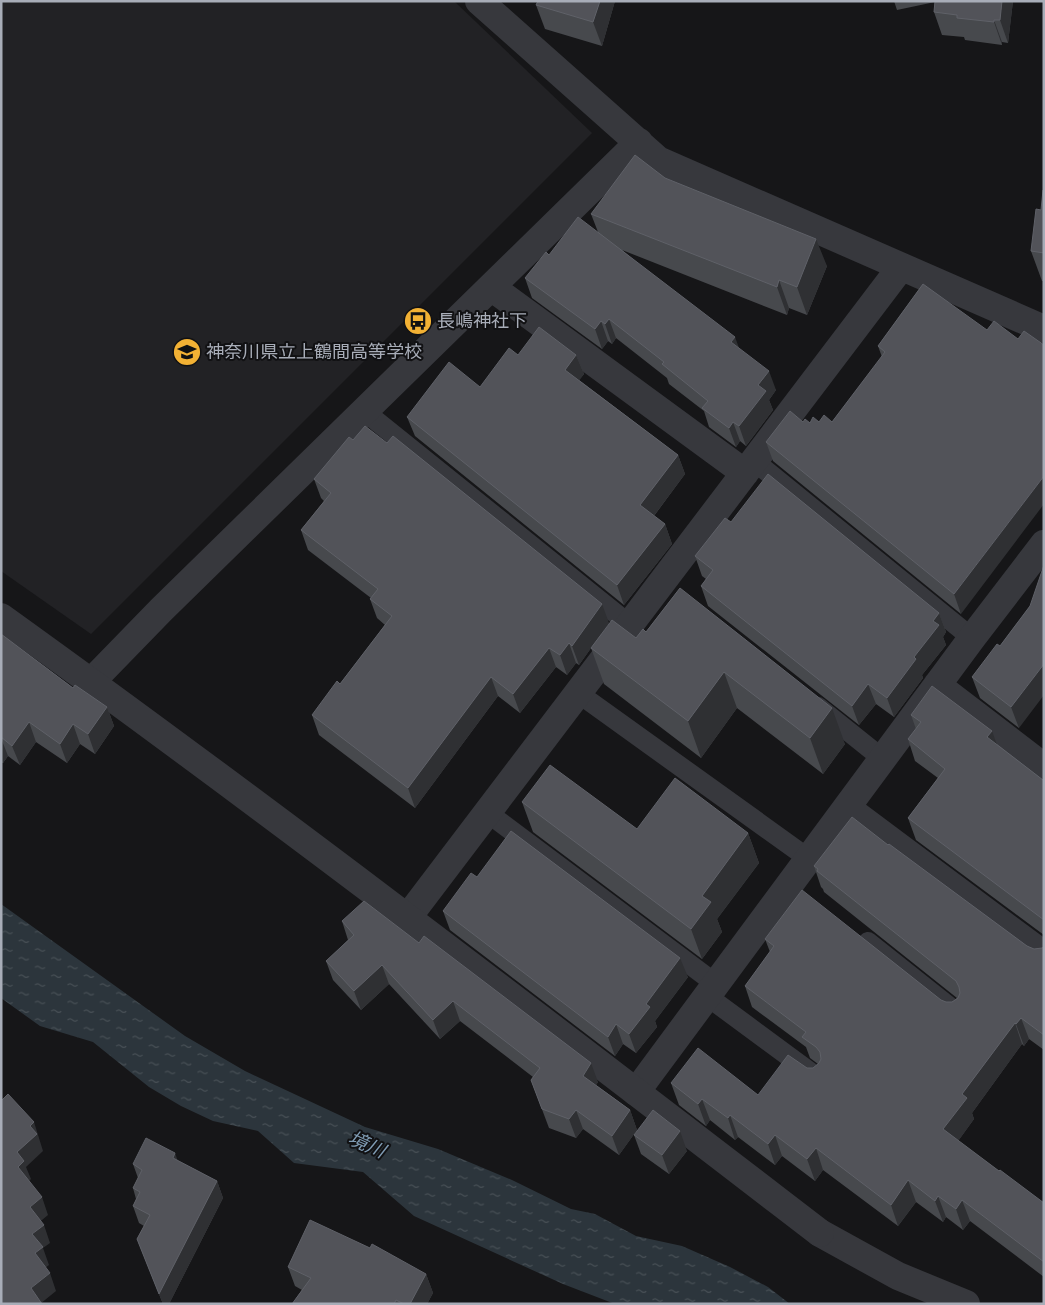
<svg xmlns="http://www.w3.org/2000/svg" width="1045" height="1305" font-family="Figtree,'Noto Sans JP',sans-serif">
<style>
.built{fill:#222225}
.water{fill:url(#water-ripples)}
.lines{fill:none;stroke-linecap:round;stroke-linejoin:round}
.service{stroke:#37383d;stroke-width:20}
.minor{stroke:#37383d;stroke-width:28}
.tertiary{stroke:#37383d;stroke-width:28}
.wall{fill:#47494d}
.shaded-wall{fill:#2f3033}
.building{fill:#525359;stroke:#5f6168}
.labels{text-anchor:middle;stroke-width:4;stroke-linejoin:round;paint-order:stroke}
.poi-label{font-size:18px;fill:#a8adb8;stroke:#111113;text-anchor:start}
.water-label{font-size:19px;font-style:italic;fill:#7f9bb3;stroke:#111113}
</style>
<defs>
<pattern id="water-ripples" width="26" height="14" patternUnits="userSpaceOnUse" patternTransform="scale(1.25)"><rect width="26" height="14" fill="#2c353c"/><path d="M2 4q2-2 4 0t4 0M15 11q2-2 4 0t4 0" fill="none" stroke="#485056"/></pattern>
</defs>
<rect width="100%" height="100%" fill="#161618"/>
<path class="built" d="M1 1H454L592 133 91 634 1 571Z"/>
<path class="water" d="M1 904 185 1036 245 1071 365 1127 438 1149 512 1180 571 1209 595 1214 636 1236 682 1246 730 1267 768 1287 790 1304H615L563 1284 414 1216 363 1172 294 1163 258 1131 213 1121 181 1106 149 1087 93 1042 40 1026 1 998Z"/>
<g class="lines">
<path class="service" d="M364 411 630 625
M754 461 972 638
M578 693 809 859
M818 707 883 759
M488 813 716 984
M868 942 956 1012
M707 996 810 1072"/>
<path class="minor" d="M479 1 658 160 1044 329
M491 287 745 473
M91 682 161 610 639 142
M937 685 1044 767
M847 808 1044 955
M408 917 901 267
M636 1092 972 638 1044 544
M820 1233 898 1276 966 1304"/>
<path class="tertiary" d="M1 617C279 817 549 1025 820 1233"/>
</g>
<path class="wall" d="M538 1H615L602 46 545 29 536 5Z
M894 1H1013L1008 43 1002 42V45L965 40 964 37 942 35 934 12 935 2 897 10Z
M665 178 827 266 807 315 789 308 787 315 622 250 739 348 776 390 769 400 773 410 746 446 740 441 736 447 709 427 704 411 669 384 667 378 616 338 612 344 608 341 602 349 532 298 525 278 549 255 598 232 591 214Z
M1044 190V281H1042L1031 251 1041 210Z
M923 284 961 614 773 461 766 442 810 423 832 422 882 357 878 346Z
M518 355H576L584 374 579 380 678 455 685 474 654 516 665 524 672 544 624 605 415 436 407 417 480 387Z
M353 440 609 623 601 634 636 638 646 632 680 588 845 744 823 774 737 708 701 758 604 684 591 648 579 665 576 663 567 675 556 667 520 713 498 696 415 808 319 735 312 715 340 684 385 625 377 618 370 599 371 598 308 550 301 530 324 501 321 498 314 479Z
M731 522 939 613 946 632 943 637 946 645 922 675 923 678 894 717 876 704 859 725 708 606 701 586 706 579 702 576 695 556Z
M1030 606 1019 728 980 698 972 677 1000 646Z
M1 634 73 688 107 707 114 726 95 754 80 744 67 763 36 742 20 765 8 756 3 763 1 762Z
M911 715 997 744 1043 780 1044 778V935L916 840 908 818 938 778 915 761 908 739 916 729Z
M522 802 637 829 748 833 759 863 717 919 722 932 702 959 533 832Z
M888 845 1027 946 1034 949 1042 948 1044 947V1050L1029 1039 1024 1046 1022 1044 972 1113 974 1119 958 1141 999 1171 1044 1203V1277L970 1221 963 1230 946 1217 943 1222 916 1202 898 1226 823 1170 815 1181 782 1156 775 1165 738 1137 735 1140 710 1120 706 1126 679 1105 671 1083 758 1095 807 1068H813L818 1064 810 1058 806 1047 752 1007 745 986 770 952 765 939 946 1002H952L957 998 824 892 823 889 821 887 814 866Z
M477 877 688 977 655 1021 657 1027 636 1053 623 1044 615 1056 450 930 443 911Z
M342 921 598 1082 596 1085 630 1110 637 1130 619 1155 583 1129 576 1138 549 1128 531 1080 533 1077 460 1021 440 1039 389 984 361 1010 333 980 326 961 348 940Z
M634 1135 687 1151 669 1174 641 1154Z
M178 1161 217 1181 223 1198 169 1304H163L137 1239 144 1226 139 1223 133 1206 136 1199 133 1188 138 1178 133 1164Z
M288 1267 426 1274 433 1293 427 1304H292L302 1290 295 1286Z"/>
<path class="shaded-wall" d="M600 1H615L602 46 593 22Z
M1002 1H1013L1008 43 1000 20Z
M994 20 1002 42V45L994 22Z
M816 239 827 266 807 315 797 287Z
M779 280 789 308 787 315 777 287Z
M609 319 616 338 612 344 605 324Z
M601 321 608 341 602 349 595 329Z
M735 337 742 356 731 342Z
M576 355 584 374 572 390 565 370Z
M769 371 776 390 769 400 773 410 746 446 739 426 758 385Z
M733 422 740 441 736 447 729 428Z
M678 455 685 474 647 525 640 505Z
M1044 476V504L961 614 954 594Z
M665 524 672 544 624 605 617 585Z
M602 604 609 623 579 665 572 646Z
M939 613 946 632 943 637 946 645 922 675 923 678 894 717 887 698 933 621Z
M569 643 576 663 567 675 560 655Z
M549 648 556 667 520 713 513 694Z
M1044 664V695L1019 728 1011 707Z
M724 672 737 708 701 758 688 721Z
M491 677 498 696 415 808 408 788Z
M868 684 876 704 859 725 852 706Z
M107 707 114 726 95 754 88 734Z
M832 708 845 744 823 774 810 738Z
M29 722 36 742 20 765 12 746Z
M73 724 80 744 67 763 60 744Z
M992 731 1000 753 987 737Z
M1 738 8 756 3 763 1 759Z
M748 833 759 863 717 919 722 932 702 959 691 929 702 896Z
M680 958 688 977 655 1021 657 1027 636 1053 629 1034 646 1004Z
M382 965 389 984 361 1010 354 991Z
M453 1001 460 1021 440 1039 433 1020Z
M1021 1018 1029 1039 1024 1046 1016 1024Z
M1015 1023 1022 1044 972 1113 974 1119 951 1151 943 1129 962 1094Z
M616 1024 623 1044 615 1056 608 1037Z
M591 1063 598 1082 590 1095 583 1076Z
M702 1099 710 1120 706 1126 698 1104Z
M576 1110 583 1129 576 1138 569 1119Z
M630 1110 637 1130 619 1155 612 1136Z
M730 1115 738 1137 735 1140 728 1118Z
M34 1122 43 1151 26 1167 31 1179 25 1185 18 1167 17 1152 30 1126Z
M680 1131 687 1151 669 1174 662 1155Z
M775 1135 782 1156 775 1165 768 1144Z
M816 1148 823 1170 815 1181 807 1159Z
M175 1153 181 1170 173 1158Z
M908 1180 916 1202 898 1226 891 1205Z
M217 1181 223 1198 169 1304H163L159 1294Z
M938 1196 946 1217 943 1222 935 1201Z
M42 1197 48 1215 36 1225 30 1207Z
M962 1200 970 1221 963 1230 956 1209Z
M44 1225 50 1243 43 1248 49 1265 41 1271 35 1253 32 1234Z
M50 1273 56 1291 40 1304 31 1288Z
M426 1274 433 1293 427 1304H410Z"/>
<path class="building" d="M538 1H600L593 22 536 5Z
M935 1H1002L1000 20H994V22L957 18V15L934 12Z
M635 155 665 178 816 239 797 287 779 280 777 287 591 214Z
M1043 190H1044V253L1031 251 1036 209 1041 210Z
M578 217 735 337 731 342 769 371 758 385 766 391 739 426 733 422 729 428 702 408 708 401 662 364 664 362 609 319 605 324 601 321 595 329 525 278 546 252 549 255Z
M923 284 987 330 994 321 1018 339 1024 331 1044 345V476L954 594 766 442 790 411 803 422 805 419 810 423 813 417 819 422 824 415 832 422 885 352 878 346Z
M539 327 576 355 565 370 678 455 640 505 665 524 617 585 407 417 449 362 480 387 509 348 518 355Z
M365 426 387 443 393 436 602 604 572 646 569 643 560 655 549 648 513 694 491 677 408 788 312 715 337 681 340 684 392 616 370 599 378 589 301 530 331 493 314 479 349 437 353 440Z
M768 474 939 613 933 621 939 625 914 657 916 659 887 698 868 684 852 706 701 586 713 570 695 556 725 518 731 522Z
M1044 565V664L1011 707 972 677 997 644 1000 646 1030 606Z
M680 588 832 708 810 738 724 672 688 721 591 648 612 620 636 638 643 629 646 632Z
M1 634 73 688 75 685 107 707 88 734 73 724 60 744 29 722 12 746 1 737Z
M932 686 992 731 987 737 1043 780 1044 778V920L908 818 945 769 908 739 921 722 911 715Z
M550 765 637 829 675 778 748 833 702 896 711 902 691 929 522 802Z
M852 817 888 845 889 844 1027 946 1034 949 1042 948 1044 947V1035L1021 1018 1016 1024 1015 1023 962 1094 967 1098 943 1129 999 1171 1000 1170 1044 1203V1262L962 1200 956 1209 938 1196 935 1201 908 1180 891 1205 816 1148 807 1159 775 1135 768 1144 730 1115 728 1118 702 1099 698 1104 671 1083 698 1048 758 1095 788 1055 807 1068H813L819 1063 821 1059 820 1052 816 1047 802 1037 806 1032 745 986 774 946 765 939 802 890 941 1000 946 1002H952L958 998 960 993 959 987 956 981 817 871 818 869 814 866Z
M511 831 680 958 646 1004 650 1007 629 1034 616 1024 608 1037 443 911 471 873 477 877Z
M364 901 419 943 424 936 591 1063 583 1076 630 1110 612 1136 576 1110 569 1119 542 1109 531 1080 540 1068 453 1001 433 1020 382 965 354 991 326 961 354 935 342 921Z
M8 1094 34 1122 30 1126 37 1134 17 1152 24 1161 18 1167 42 1197 30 1207 44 1225 32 1234 43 1247 35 1253 50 1273 31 1288 42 1304H1V1101Z
M653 1110 680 1131 662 1155 634 1135Z
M146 1138 175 1153 173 1158 217 1181 159 1294 137 1239 150 1215 133 1206 140 1192 133 1188 142 1170 133 1164Z
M310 1220 370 1248 372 1244 426 1274 410 1304H404L396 1300 394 1304H292L311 1278 288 1267Z"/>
<defs>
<symbol id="bus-disc" viewBox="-11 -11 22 22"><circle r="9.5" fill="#f2b134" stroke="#111113"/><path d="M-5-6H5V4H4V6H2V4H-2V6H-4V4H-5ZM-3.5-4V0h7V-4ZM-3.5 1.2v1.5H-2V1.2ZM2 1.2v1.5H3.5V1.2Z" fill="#111"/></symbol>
<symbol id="school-disc" viewBox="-11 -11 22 22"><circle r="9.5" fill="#f2b134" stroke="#111113"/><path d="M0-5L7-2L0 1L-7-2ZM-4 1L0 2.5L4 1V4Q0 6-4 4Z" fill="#111"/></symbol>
</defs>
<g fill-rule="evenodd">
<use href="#bus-disc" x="402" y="305" width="32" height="32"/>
<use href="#school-disc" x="171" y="336" width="32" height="32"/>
</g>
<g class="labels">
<g class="poi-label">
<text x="437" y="327">長嶋神社下</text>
<text x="206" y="358">神奈川県立上鶴間高等学校</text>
</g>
<g class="water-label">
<text transform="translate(367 1144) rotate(24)" y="7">境川</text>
</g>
</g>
<rect width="1045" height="1305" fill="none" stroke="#a8adb8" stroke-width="5"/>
</svg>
